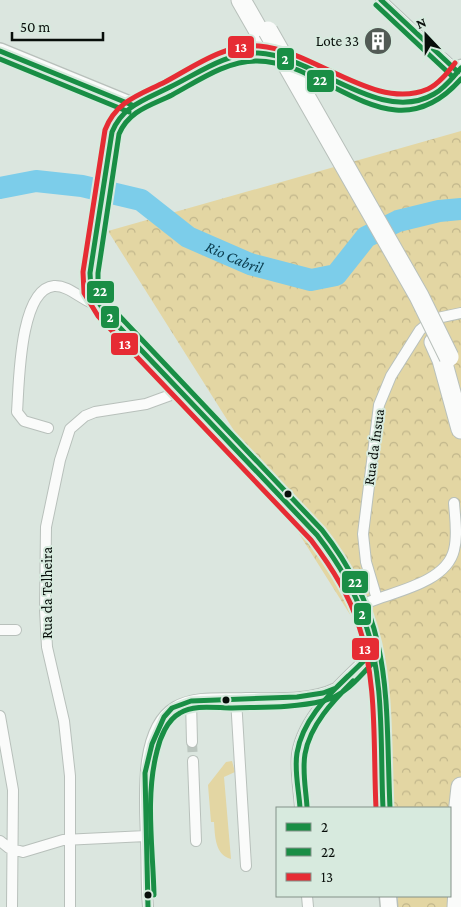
<svg xmlns="http://www.w3.org/2000/svg" width="461" height="907" font-family="'Crimson Pro',serif">
<style>
.park{fill:url(#park-crowns)}
.garden{fill:#e3d6a3}
.lines{fill:none;stroke-linecap:round;stroke-linejoin:round}
.river{stroke:#7ccdea;stroke-width:22}
.street-tunnel{stroke:#bbc6bf;stroke-width:10;stroke-dasharray:10 5;stroke-linecap:butt}
.street-casing{stroke:#b8c0bb;stroke-width:12}
.secondary-casing{stroke:#b8c0bb;stroke-width:18}
.primary-casing{stroke:#b8c0bb;stroke-width:19}
.highway-casing{stroke:#b8c0bb;stroke-width:21}
.street{stroke:#fafbfa;stroke-width:10}
.secondary{stroke:#fafbfa;stroke-width:15}
.primary{stroke:#fafbfa;stroke-width:16}
.highway{stroke:#fafbfa;stroke-width:19}
.highway-bridge-casing{stroke:#b8c0bb;stroke-width:21;stroke-linecap:butt}
.highway-bridge{stroke:#fafbfa;stroke-width:19}
.bus-1-casing{stroke:#d7eade;stroke-width:9}
.bus-2-casing{stroke:#d7eade;stroke-width:9}
.bus-3-casing{stroke:#d7eade;stroke-width:9}
.bus-1{stroke:#198e45;stroke-width:5}
.bus-2{stroke:#198e45;stroke-width:5}
.bus-3{stroke:#e62c34;stroke-width:5}
.bus-dot{fill:#080e0a;stroke:#d7eade;stroke-width:2}
.labels{text-anchor:middle;stroke-width:4;stroke-linejoin:round;paint-order:stroke}
.poi-label{font-size:15px;fill:#080e0a;stroke:#d7eade;text-anchor:end}
.street-label{font-size:15px;fill:#080e0a;stroke:#d7eade}
.water-label{font-size:16px;font-style:italic;fill:#0b3d4f;stroke:#d7eade}
.line-badge{stroke:#d7eade;stroke-width:2}
.badge-label{font-size:14px;text-anchor:middle;font-weight:bold;fill:#fff}
</style>
<defs>
<pattern id="park-crowns" width="20" height="18" patternUnits="userSpaceOnUse" patternTransform="scale(1.25)"><rect width="20" height="18" fill="#e3d6a3"/><path d="M2 6a3 3 0 1 1 6 0M12 15a3 3 0 1 1 6 0" fill="none" stroke="#c1b68b"/></pattern>
</defs>
<rect width="100%" height="100%" fill="#dbe6df"/>
<path class="park" d="M461 131V907H398V896H450V808H393L385 670 108 231Z"/>
<path class="garden" d="M232 761 235 772 224 777 231 859C215 855 215 836 214 822H211L208 785 226 762Z"/>
<g class="lines">
<path class="river" id="s1" d="M0 188 36 181 82 186 141 200 188 237 250 264 311 280 336 275 366 237 398 221 439 211 461 209"/>
<path class="street-tunnel" d="M192 742 193 761"/>
<defs>
<path id="street" d="M381 0 458 72
M48 428 24 421 17 412C19 386 19 289 54 286 70 285 84 303 100 306
M377 599C402 590 447 580 454 550 458 535 455 518 454 503
M358 606 377 599 366 562 363 534 379 405 391 376 420 330 433 319 461 313
M0 630H16
M236 699 246 866
M191 701 192 742
M0 716 13 790 12 907
M193 761 196 841
M300 808C299 791 295 771 297 754 303 714 346 678 373 652
M0 841 9 848 23 852 63 840 146 836
M307 896 308 907
M70 907V776L64 721 47 647 45 610 46 527 60 460 70 429 85 416 95 412 146 404 179 392
M148 907C146 884 147 861 146 839 145 802 138 729 175 707 195 695 224 699 246 698 275 698 309 701 336 688"/>
<path id="secondary" d="M0 51 132 105"/>
<path id="primary" d="M383 808C380 758 382 700 373 651 366 609 343 568 317 535L104 311 91 290 90 273 112 132C119 107 143 100 163 91 192 77 225 53 258 53 311 54 380 124 431 96 443 90 452 78 461 68
M388 896 389 907"/>
<path id="highway" d="M241 0 261 35
M434 342 442 360 461 429
M450 887 461 787
M457 907 459 871"/>
</defs>
<use href="#street" class="street-casing"/>
<use href="#secondary" class="secondary-casing"/>
<use href="#primary" class="primary-casing"/>
<use href="#highway" class="highway-casing"/>
<use href="#street" class="street"/>
<use href="#secondary" class="secondary"/>
<use href="#primary" class="primary"/>
<use href="#highway" class="highway"/>
<defs>
<path id="highway-bridge" d="M268 31 419 296 449 357"/>
</defs>
<use href="#highway-bridge" class="highway-bridge-casing"/>
<use href="#highway-bridge" class="highway-bridge"/>
<defs>
<path id="bus-1" d="M381 0 458 72
M0 51 132 105
M300 808C299 790 294 771 297 753 302 722 326 697 348 676
M383 808C380 746 385 681 365 622 355 590 337 561 317 535L104 311 91 290 90 273 112 132C123 105 147 99 170 87 197 74 227 52 258 53 313 55 380 126 434 94 445 88 453 77 461 68
M148 907 145 773 152 744 164 717 172 708 191 701 297 697 323 693 336 688 373 652"/>
<path id="bus-2" d="M376 5 453 77
M0 59 129 112
M307 807C306 790 302 771 305 754 310 725 333 701 353 681
M390 808C385 697 395 623 322 530L110 306 98 288V273L119 134C129 110 152 105 172 95 198 81 226 61 256 61 328 60 391 159 461 79
M154 895C153 848 145 797 157 751 160 738 167 720 180 713 194 704 216 708 232 708 262 707 294 708 323 701 347 695 362 674 378 657"/>
<path id="bus-3" d="M376 808C373 747 378 681 358 623 348 592 330 565 311 540L98 316 84 293 83 272 105 130C116 101 139 95 165 82 193 67 226 43 259 46 314 50 375 112 428 89 439 84 448 72 455 63"/>
</defs>
<use href="#bus-1" class="bus-1-casing"/>
<use href="#bus-2" class="bus-2-casing"/>
<use href="#bus-3" class="bus-3-casing"/>
<use href="#bus-1" class="bus-1"/>
<use href="#bus-2" class="bus-2"/>
<use href="#bus-3" class="bus-3"/>
</g>
<defs>
<symbol id="building-disc" viewBox="-11 -11 22 22"><circle r="9.5" fill="#525a55" stroke="#d7eade"/><path d="M-4-6H4V6H1V3H-1V6H-4ZM-2.5-4.3h1.7v1.8h-1.7ZM.8-4.3h1.7v1.8H.8ZM-2.5-1h1.7V.8h-1.7ZM.8-1h1.7V.8H.8Z" fill="#fff"/></symbol>
</defs>
<g fill-rule="evenodd">
<use href="#building-disc" x="362" y="25" width="32" height="32"/>
</g>
<g class="bus-dot">
<circle cx="288" cy="494" r="4.5"/>
<circle cx="226" cy="700" r="4.5"/>
<circle cx="148" cy="895" r="4.5"/>
</g>
<g class="labels">
<g class="poi-label">
<text x="359" y="46">Lote 33</text>
</g>
<g class="street-label">
<text transform="translate(374 447) rotate(-82)" y="5">Rua da Ínsua</text>
<text transform="translate(47 593) rotate(-90)" y="5">Rua da Telheira</text>
</g>
<g class="water-label">
<text dy="6" stroke="none"><textPath href="#s1" startOffset="254">Rio Cabril</textPath></text>
</g>
</g>
<g class="line-badge">
<rect x="227" y="35" width="28" height="24" rx="5" fill="#e62c34"/>
<rect x="276" y="47" width="19" height="24" rx="5" fill="#198e45"/>
<rect x="306" y="69" width="29" height="24" rx="5" fill="#198e45"/>
<rect x="86" y="280" width="29" height="24" rx="5" fill="#198e45"/>
<rect x="100" y="305" width="20" height="24" rx="5" fill="#198e45"/>
<rect x="110" y="332" width="29" height="24" rx="5" fill="#e62c34"/>
<rect x="341" y="570" width="28" height="24" rx="5" fill="#198e45"/>
<rect x="353" y="602" width="19" height="24" rx="5" fill="#198e45"/>
<rect x="351" y="637" width="29" height="24" rx="5" fill="#e62c34"/>
</g>
<g class="badge-label">
<text x="241" y="52">13</text>
<text x="285" y="64">2</text>
<text x="320" y="85">22</text>
<text x="100" y="296">22</text>
<text x="110" y="322">2</text>
<text x="125" y="349">13</text>
<text x="355" y="587">22</text>
<text x="362" y="619">2</text>
<text x="365" y="654">13</text>
</g>
<rect x="276" y="807" width="175" height="90" fill="#d7eade" stroke="#849289"/>
<rect x="286" y="823" width="25" height="8" fill="#198e45" stroke="#849289"/>
<text x="321" y="832" font-size="15" fill="#080e0a">2</text>
<rect x="286" y="848" width="25" height="8" fill="#198e45" stroke="#849289"/>
<text x="321" y="857" font-size="15" fill="#080e0a">22</text>
<rect x="286" y="873" width="25" height="8" fill="#e62c34" stroke="#849289"/>
<text x="321" y="882" font-size="15" fill="#080e0a">13</text>
<g transform="translate(426 35) rotate(338)" stroke="#d7eade" stroke-width="4" paint-order="stroke">
<path d="M0-4L9 19L0 12L-9 19Z" fill="#080e0a"/>
<text y="-8" font-size="14" font-weight="bold" text-anchor="middle" fill="#080e0a">N</text>
</g>
<path d="M12 32v8h91v-8" fill="none" stroke="#080e0a" stroke-width="2.5"/>
<text x="20" y="32" font-size="15" fill="#080e0a" stroke="#d7eade" stroke-width="4" paint-order="stroke">50 m</text>
</svg>
